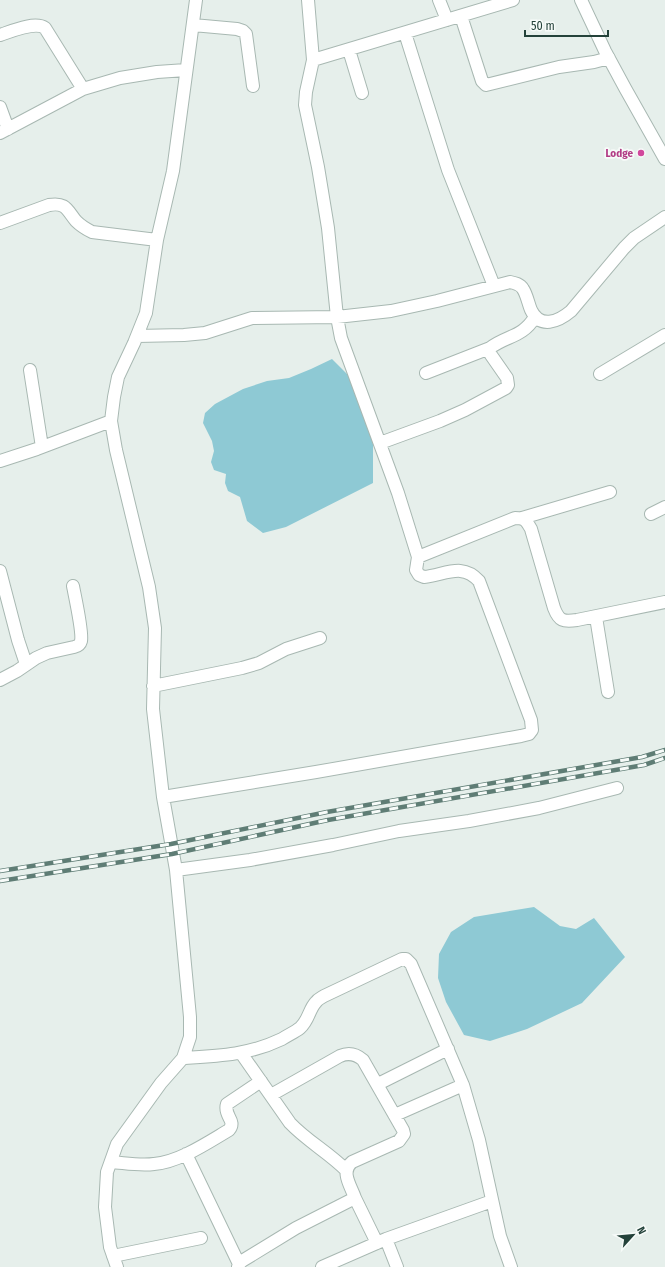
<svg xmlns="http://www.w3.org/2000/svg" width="665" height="1267" font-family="'Fira Sans Condensed',sans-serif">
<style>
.water{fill:#8ec9d4}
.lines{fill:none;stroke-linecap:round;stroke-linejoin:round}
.minor-casing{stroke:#a8b8b2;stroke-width:14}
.minor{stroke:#fff;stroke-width:12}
.rail-casing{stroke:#5f7d75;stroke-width:4.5}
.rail{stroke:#f7fbf9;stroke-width:3;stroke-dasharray:9;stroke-linecap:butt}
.hotel-dot{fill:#d1479c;stroke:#f7fbf9;stroke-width:1.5}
.labels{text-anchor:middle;stroke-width:3.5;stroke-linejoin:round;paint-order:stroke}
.hotel-label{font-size:11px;font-weight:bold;fill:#b23c85;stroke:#f7fbf9;text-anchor:end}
</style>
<rect width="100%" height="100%" fill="#e6efeb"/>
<path class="water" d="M332 359 348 375 365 413 373 444V483L286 527 263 533 247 521 240 497 228 491 225 483 226 474 214 470 211 462 214 451 212 441 203 423 205 413 215 404 243 389 267 381 289 378 311 369Z
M534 907 560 926 576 929 594 918 625 957 582 1003 527 1029 490 1041 464 1035 446 1002 438 978 439 954 451 932 474 917Z"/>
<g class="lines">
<defs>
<path id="minor" d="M439 0 447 20
M581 0 605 51 625 88 665 159
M461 16 482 81 486 85 559 67 594 62 609 58
M193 25 237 29 243 31 246 34 253 86
M405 33 448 170 494 286
M0 35C12 31 35 21 45 28L83 89
M349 50 362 93
M313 60 513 0
M0 107 8 129
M0 133 83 89 120 78 157 72 186 70
M0 223 49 205C66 202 67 210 76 221 81 226 86 229 92 232L157 240
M137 336 184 335 205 333 252 318 337 317 391 311 437 301 510 282C515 283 520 284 523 289 527 295 528 303 531 310 540 329 558 322 571 311L624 248 634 238 665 217
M30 370 42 447
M426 373 490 348
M600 374 665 335
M380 443 440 421 465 410 506 388 508 385 507 378 491 355 489 351 490 348C507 335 522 338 535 317
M0 461 37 449 111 421
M651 514 665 507
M522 518 610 492
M418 557 515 518C525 518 526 520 531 529L554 608C559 621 563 622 577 620L665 602
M0 571 18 640 26 664
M596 617 608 692
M0 680 17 671 36 658 47 653 74 647C78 646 80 645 81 641 83 632 75 597 73 586
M153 686 242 668 259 663 286 649 320 638
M163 797 316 772 521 736 529 734 532 730 531 720 479 581C462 562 445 575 424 577L419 575 416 570 418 557 398 493 341 338 337 317 328 228 318 167 305 105 306 92 313 60 308 0
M176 870 250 860 333 845 399 831 469 821 539 808 617 788
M241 1053 290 1123C307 1141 328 1152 346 1170
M183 1058C218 1056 249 1055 282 1039 288 1035 295 1032 300 1028 309 1020 309 1009 316 1002 318 999 321 998 324 996L402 959H406L411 964 463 1085 479 1140 500 1236 511 1267
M378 1084 448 1049
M395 1115 463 1085
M186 1154 239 1264
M111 1162C125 1163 140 1166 154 1164 179 1162 207 1143 229 1130 237 1120 223 1116 227 1104L261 1081
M355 1198 377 1243
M113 1256 201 1238
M117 1267 110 1247 105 1207 107 1172 117 1144 161 1083 183 1058 190 1037V1017L176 870 163 797 153 709 155 628 149 587 116 450 111 421 114 397 118 377 134 343 146 313 157 240 173 171 196 0
M238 1267 239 1264 242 1261 296 1228 355 1198C351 1186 340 1172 352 1162L399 1141 404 1134 403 1130 363 1060C356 1054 349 1052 340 1056L271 1095
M322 1267 386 1239
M397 1267 386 1239 492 1201"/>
</defs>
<use href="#minor" class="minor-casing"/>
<use href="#minor" class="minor"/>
<defs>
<path id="rail" d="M0 871 171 844 327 812 642 757 665 750
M0 881 172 854 328 820 644 765 665 758"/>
</defs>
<use href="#rail" class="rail-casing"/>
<use href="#rail" class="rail"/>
</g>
<circle class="hotel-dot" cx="641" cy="153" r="4"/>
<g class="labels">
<g class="hotel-label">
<text x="633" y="157">Lodge</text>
</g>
</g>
<g transform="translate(633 1235) rotate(63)" stroke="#f7fbf9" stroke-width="3" paint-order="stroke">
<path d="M0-3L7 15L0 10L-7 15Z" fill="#24423a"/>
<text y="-6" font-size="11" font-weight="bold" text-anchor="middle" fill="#24423a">N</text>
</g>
<path d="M525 30v6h83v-6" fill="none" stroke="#24423a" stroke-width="2"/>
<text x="531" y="30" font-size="12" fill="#24423a" stroke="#f7fbf9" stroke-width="3" paint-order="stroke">50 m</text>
</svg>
